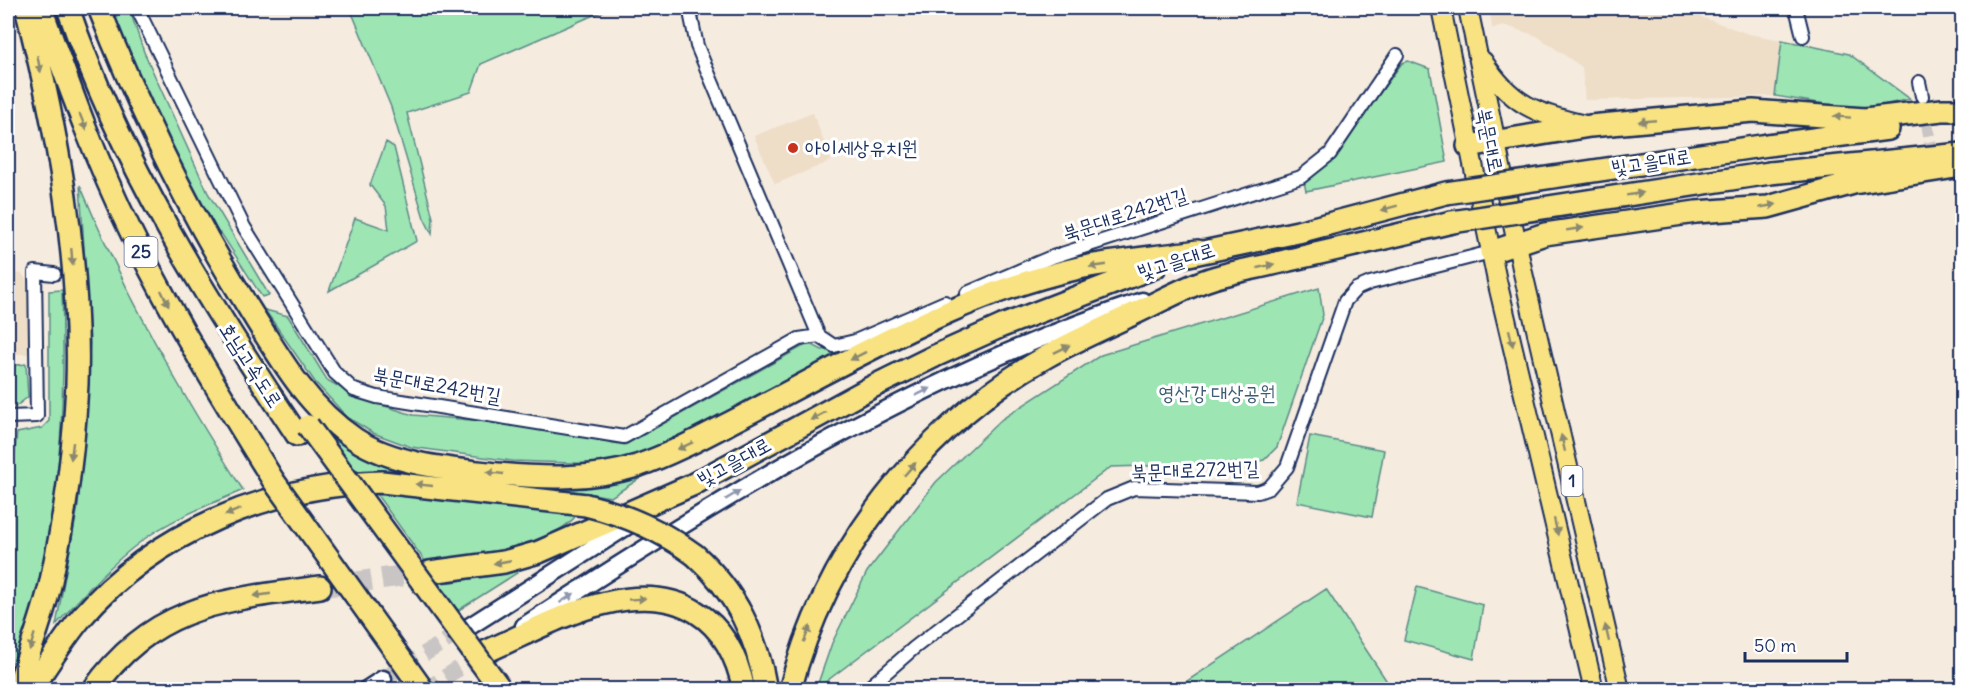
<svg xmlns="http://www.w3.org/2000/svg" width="1970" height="697" font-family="Delius,'Poor Story',sans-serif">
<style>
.built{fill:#eeddc7}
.green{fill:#9de5b3;stroke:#5c8a88;stroke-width:1.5}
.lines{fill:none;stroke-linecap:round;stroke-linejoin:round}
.street-tunnel{stroke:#c9c5c4;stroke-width:12;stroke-dasharray:12 6;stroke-linecap:butt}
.secondary-tunnel{stroke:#c9c5c4;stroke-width:16;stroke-dasharray:16 8;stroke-linecap:butt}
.highway-tunnel{stroke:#c9c5c4;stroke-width:21;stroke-dasharray:21 10;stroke-linecap:butt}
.street-casing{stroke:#1b2f5e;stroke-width:16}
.secondary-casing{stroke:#1b2f5e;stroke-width:21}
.primary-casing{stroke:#1b2f5e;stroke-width:22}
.highway-casing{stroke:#1b2f5e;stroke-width:26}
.street{stroke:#fff;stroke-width:12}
.secondary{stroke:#fff;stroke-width:16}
.primary{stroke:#f8e281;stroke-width:18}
.highway{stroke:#f8e281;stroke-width:21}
.highway-bridge-casing{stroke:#1b2f5e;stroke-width:26;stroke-linecap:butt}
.highway-bridge{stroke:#f8e281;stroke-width:21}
.oneway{fill:#8a8870}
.oneway2{fill:#8d97ae}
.poi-dot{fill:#c8321e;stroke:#fff;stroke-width:2}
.labels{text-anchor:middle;stroke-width:6;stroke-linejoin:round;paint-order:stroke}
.shield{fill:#fff;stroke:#5f6d8e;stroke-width:1.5}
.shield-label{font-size:18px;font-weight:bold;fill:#1b2f5e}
.street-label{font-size:20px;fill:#1b2f5e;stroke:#fff}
.poi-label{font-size:20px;fill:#1b2f5e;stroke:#fff;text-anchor:start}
.park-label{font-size:20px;fill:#3c5c73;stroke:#fff}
</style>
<rect width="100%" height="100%" fill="#f5ebde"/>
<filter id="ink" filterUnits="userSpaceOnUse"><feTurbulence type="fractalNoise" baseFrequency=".0167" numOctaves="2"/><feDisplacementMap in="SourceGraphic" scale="12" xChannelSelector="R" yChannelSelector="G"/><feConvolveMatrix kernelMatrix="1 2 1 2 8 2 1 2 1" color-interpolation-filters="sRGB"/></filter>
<g filter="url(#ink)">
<path class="built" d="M1490 8H1676L1748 34 1782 40 1775 96 1585 100 1582 67 1537 36 1507 26 1492 28Z
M813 113 831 161 775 184 754 136Z
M8 272 22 274 26 279 29 319 28 354H8Z"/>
<path class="green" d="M104 8H129L144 52 208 193 269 295 262 297 221 233 213 235Z
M350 8H610L481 64 471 92 407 113 433 218 432 234 424 218 391 107Z
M1782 40 1849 54 1910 99 1861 110 1775 96Z
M1408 61 1430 69 1447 162 1306 191 1304 182 1331 160 1402 63Z
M386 142 394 147 417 241 329 291 355 218 389 230 386 206 370 185Z
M80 185C126 296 178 389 243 490 209 505 173 518 143 540 109 565 83 595 56 625L78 506 90 343Z
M1319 288 1323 315 1277 447 1264 460 1249 463 1111 467 816 689 832 643 867 572 936 482 1002 419 1101 355Z
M62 290C65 379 63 471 45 558 36 603 22 646 8 690V510L17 433 42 428 49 421V291Z
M265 310 288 316 327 380 357 397 413 415 517 424 625 445 809 343 822 350 835 349 841 356 644 454 602 464 512 461 411 447 373 433 347 417 315 382Z
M26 364 28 397 15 407H8V366Z
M320 421 408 468 357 473Z
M1310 436 1384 450 1372 517 1297 502Z
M630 474 642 477 611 497 548 487Z
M377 495H425L577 514C557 546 464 556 427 564Z
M516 570 517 573 451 615 427 582H453Z
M1417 587 1483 605 1474 659 1404 640Z
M1326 589 1392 689H1175Z"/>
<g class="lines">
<path class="street-tunnel" d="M1924 106 1937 181"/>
<path class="secondary-tunnel" d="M383 679 467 628
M425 690 483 653"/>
<path class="highway-tunnel" d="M320 587 430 572"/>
<defs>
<path id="street" d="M137 8 244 227 335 373 354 390 377 397 624 437 799 339 819 336
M691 8V17L697 46 819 336 834 346 855 341 945 302
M1796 8 1803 36
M1919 82 1922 96
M967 293 1049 258 1301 177 1330 154 1397 55
M8 417 37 416 35 272 54 274
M866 690 914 648 1107 499 1134 488 1258 492 1269 488 1287 467 1345 301 1356 289 1370 283 1491 252"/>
<path id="secondary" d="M524 626C718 499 921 374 1142 301
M467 628 643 516
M366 690 383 679"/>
<path id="primary" d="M1441 8 1497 281 1594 690
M1468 8 1523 273 1620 690
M1483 61C1511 105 1537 114 1585 125"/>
<path id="highway" d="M41 8C68 83 95 159 131 232 173 318 223 399 273 480
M68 8C120 162 207 300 297 435
M99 8C141 114 192 218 253 315 282 362 309 408 355 439 395 465 451 469 497 474 543 478 592 480 637 466 675 453 710 433 745 415 812 380 878 343 946 313 988 294 1035 278 1079 268 1118 260 1159 257 1198 251
M1768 145 1888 129
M1468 146 1590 126 1753 111 1865 119 1942 110H1962
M1770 173 1962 154
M1491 252 1545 234 1696 212 1768 207 1854 183 1962 166
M1184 256 1298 232 1446 193
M695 555C736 592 757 636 766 690
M430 572 504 562 539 552 692 485 870 388 935 356 1002 326 1155 267
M483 653C523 636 564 612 606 603 679 586 729 616 744 690
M17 690C28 654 43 618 51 581 65 517 74 450 77 384 81 258 57 129 26 8
M31 690C47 665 63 640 81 618 155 531 271 485 382 482L586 505
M93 690C154 604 224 600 320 587
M790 690C826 552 921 427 1046 357 1072 342 1100 330 1127 317 1154 305 1182 288 1210 279 1235 271 1263 267 1289 260 1343 248 1398 235 1452 222"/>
</defs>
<use href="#street" class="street-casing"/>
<use href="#secondary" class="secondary-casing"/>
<use href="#primary" class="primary-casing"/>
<use href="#highway" class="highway-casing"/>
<use href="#street" class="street"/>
<use href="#secondary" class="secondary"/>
<use href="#primary" class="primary"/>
<use href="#highway" class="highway"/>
<defs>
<path id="highway-bridge" d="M1446 193 1768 145
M1452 222 1770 173
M308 426 499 687
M273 480 423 690
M586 505C627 515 661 530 695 555"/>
</defs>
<use href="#highway-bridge" class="highway-bridge-casing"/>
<use href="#highway-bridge" class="highway-bridge"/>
</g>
<defs><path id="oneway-solid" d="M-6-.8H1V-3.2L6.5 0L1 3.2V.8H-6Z" transform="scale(1.5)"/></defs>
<g class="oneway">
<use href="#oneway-solid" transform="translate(39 64) rotate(78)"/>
<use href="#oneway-solid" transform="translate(1842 117) rotate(-176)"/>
<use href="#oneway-solid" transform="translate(1647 121) rotate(175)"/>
<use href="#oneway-solid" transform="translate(83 122) rotate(68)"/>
<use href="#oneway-solid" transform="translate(1635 194) rotate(-9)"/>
<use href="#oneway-solid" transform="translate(1768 206) rotate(-10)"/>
<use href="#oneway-solid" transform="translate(1389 208) rotate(165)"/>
<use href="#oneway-solid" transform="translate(1575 229) rotate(-9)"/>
<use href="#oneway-solid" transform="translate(72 257) rotate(85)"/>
<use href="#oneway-solid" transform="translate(1098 266) rotate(172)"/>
<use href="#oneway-solid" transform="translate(1266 266) rotate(-13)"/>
<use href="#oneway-solid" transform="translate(165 298) rotate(63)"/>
<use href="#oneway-solid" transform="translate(1511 338) rotate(77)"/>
<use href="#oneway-solid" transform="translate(1062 349) rotate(-26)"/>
<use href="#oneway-solid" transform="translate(858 356) rotate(153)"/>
<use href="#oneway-solid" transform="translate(818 416) rotate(152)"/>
<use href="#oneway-solid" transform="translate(1563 443) rotate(-103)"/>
<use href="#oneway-solid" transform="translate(685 446) rotate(155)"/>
<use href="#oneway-solid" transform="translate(72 451) rotate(97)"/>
<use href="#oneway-solid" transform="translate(910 469) rotate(-48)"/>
<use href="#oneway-solid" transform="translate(495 473) rotate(-174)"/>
<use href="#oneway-solid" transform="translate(424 485) rotate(-174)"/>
<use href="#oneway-solid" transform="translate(233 512) rotate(158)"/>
<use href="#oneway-solid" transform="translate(1556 527) rotate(77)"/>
<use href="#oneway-solid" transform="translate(502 562) rotate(169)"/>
<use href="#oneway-solid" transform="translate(262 595) rotate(172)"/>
<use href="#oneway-solid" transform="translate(637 599) rotate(-4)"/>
<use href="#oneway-solid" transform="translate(1607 633) rotate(-103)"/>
<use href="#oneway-solid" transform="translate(807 634) rotate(-68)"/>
<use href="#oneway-solid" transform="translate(32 642) rotate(107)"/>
</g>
<g class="oneway2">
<use href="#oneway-solid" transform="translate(923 392) rotate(-26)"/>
<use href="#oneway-solid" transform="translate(733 495) rotate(-31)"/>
<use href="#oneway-solid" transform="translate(567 598) rotate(-33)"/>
</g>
</g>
<circle class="poi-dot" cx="793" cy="148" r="6"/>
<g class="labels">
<g class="shield">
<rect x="124.5" y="237" width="33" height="30" rx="4.5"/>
<rect x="1561.5" y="466" width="21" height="30" rx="4.5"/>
</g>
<g class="shield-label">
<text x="141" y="258">25</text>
<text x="1572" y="487">1</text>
</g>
<g class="street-label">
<text transform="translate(1490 140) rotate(78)" y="7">북문대로</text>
<text transform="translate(1651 162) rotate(-9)" y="7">빛고을대로</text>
<text transform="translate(1125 214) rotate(-18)" y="7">북문대로242번길</text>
<text transform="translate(1176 261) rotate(-18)" y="7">빛고을대로</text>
<text transform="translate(251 365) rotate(57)" y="7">호남고속도로</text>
<text transform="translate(437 385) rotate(10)" y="7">북문대로242번길</text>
<text transform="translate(734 462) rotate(-29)" y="7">빛고을대로</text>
<text transform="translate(1195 470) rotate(-2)" y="7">북문대로272번길</text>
</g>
<g class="poi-label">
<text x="805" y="155">아이세상유치원</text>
</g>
<g class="park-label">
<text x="1217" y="400">영산강 대상공원</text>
</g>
</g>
<rect width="1970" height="697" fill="none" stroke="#fff" stroke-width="30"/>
<rect x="15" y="15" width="1940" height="667" fill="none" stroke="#1b2f5e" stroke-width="2" filter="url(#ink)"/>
<path d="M1745 652v9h102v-9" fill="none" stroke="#1b2f5e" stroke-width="3"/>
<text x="1754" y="652" font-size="18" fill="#1b2f5e" stroke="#ffffff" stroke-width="4.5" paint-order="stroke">50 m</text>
</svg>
